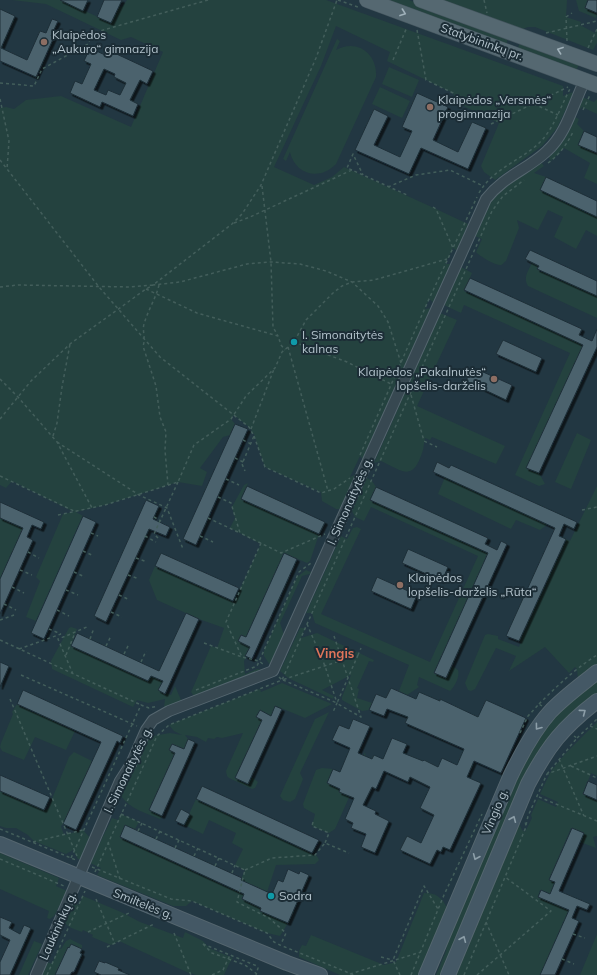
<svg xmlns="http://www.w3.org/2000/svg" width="597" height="975" font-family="Mulish,sans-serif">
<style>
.green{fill:#24423f}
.building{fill:#4b626d;stroke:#1e2f38;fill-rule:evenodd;filter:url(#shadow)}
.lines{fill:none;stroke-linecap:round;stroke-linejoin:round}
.street-casing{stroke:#55666f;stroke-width:12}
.secondary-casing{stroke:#55666f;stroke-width:16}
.primary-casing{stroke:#43545d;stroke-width:16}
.path{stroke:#435e5b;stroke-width:1.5;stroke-dasharray:3 3;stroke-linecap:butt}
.street{stroke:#374851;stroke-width:10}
.secondary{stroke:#445865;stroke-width:14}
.primary{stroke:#556871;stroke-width:15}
.oneway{stroke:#a0b1ba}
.oneway2{stroke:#8c9ea8}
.education-dot{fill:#8d6e63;stroke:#1c2d36;stroke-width:1.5}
.culture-dot{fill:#0f9aa8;stroke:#1c2d36;stroke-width:1.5}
.labels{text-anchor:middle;stroke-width:4;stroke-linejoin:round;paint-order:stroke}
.poi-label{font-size:12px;fill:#b3c3cc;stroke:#1c2d36;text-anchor:start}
.street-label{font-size:12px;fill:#b3c3cc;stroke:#1c2d36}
.neighbourhood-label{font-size:13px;font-weight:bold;fill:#e0745a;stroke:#1c2d36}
</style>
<defs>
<filter id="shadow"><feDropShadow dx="2.5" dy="2.5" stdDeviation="0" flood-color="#0009"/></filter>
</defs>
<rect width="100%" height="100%" fill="#223742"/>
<path class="green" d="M12 0H61L111 23 119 6 122 7 127 0H326L563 86V96L570 93 574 92 557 128 542 146 495 180 484 172 481 166 497 128 499 123 457 103 453 93 387 61 390 52 336 26 321 66 274 167 314 185 332 177 344 167 436 209 468 224 457 251 453 248 445 264H451L434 303 429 299 425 309 431 308 363 459 360 456 350 477 357 474 344 504 339 509H336L322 501 321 492 265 467 254 434 249 427 234 415 231 419 235 424 230 435 223 437 200 468 207 472 202 486 178 482 105 505 76 512 83 516 36 621 26 617 40 581 36 577 63 514 74 512 12 481 6 488 0 485V108L6 107 14 109 26 100 61 96 131 127 163 52 131 37 121 40 46 4Z
M379 0H409L510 37 507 41V46Z
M433 0H567L566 17 581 22 580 25 595 33 597 30V43L593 50 535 27H528L517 31Z
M576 0H588L585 8 597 13 596 18 579 11Z
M337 39 340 41 336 50C357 38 378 54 376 77L336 164C320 181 295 175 290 152L286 161 283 159Z
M520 42 580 62 576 71 518 48Z
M389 67 419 80 412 97 382 84Z
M380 87 410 101 402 118 372 104Z
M582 97 594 102 597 99V114L582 107 581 109 579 108 578 106Z
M573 116 579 119 577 124 584 131 578 145 597 153V184L584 178 590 163 564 148 551 161 548 156Z
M540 161 544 166 534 173 546 177 540 190 597 217V236L586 230 576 249 554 237 563 217 548 210 538 230 517 220 519 228 506 261C503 263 503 265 500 265 495 265 479 256 476 252L482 239 475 236 491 199 503 187Z
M532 263 538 266 537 269 597 296V318L528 286C523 278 528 271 532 263Z
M461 267 472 273 464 291 583 345 527 467 539 473 545 484 539 486 515 475 570 353 464 305 461 313 446 306 444 304Z
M440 313 457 320 417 406 505 446 496 464 432 437 430 440 425 438C424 442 424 446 423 450 413 482 404 472 381 461L374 463Z
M577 433 591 440 571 489 555 482Z
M445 477 548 524 540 530 516 520 511 529 438 494Z
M367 478 372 481 376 487 370 500 488 553 434 672 446 678 452 666 458 670C460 676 455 687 450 691L419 677 417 685 419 687 407 695 399 691 409 665 315 623 312 613H306L341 536 347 539 353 528 357 527 361 529 321 614 430 662 478 556 371 507 364 521 355 517 352 511Z
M248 483 241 499 319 534 310 561 307 563 284 553 246 637 241 635 238 641 250 647 244 661 245 674 257 669 264 670 195 697 191 692 192 690 211 646 217 648 224 628 199 619 157 600 149 580 155 566 234 602 261 544 230 528 235 518 232 507 244 485Z
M597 486V667L578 680 577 669 575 667 569 673 545 647 509 671 516 656 496 648 475 689 471 691 468 690 465 683 485 635 488 634 498 636V639L519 647 521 642 519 641 566 539 570 541Z
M0 518 23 528 0 579Z
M306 570 313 573 302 576 280 623 284 635 270 665 264 656V651L297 577Z
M71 627 77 629 71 646 148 681 151 676 163 681 158 690 171 695 175 686 181 700 180 702 164 708 165 699 148 703 137 700 133 707 52 669 51 661 69 628Z
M300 628H305L301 638 317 633 374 660 373 662 369 661 357 688 359 689 357 698 372 703 369 710 362 711 342 700V697L351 675 322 690 334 696 333 699 288 678 280 671Z
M597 678V694L563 722 443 975H436L446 951 447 939 521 762 554 714Z
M282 683 332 704 305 718 276 706 271 716 260 711 257 717 262 720 235 778 251 776 258 782 255 788 252 789 229 778 227 776 226 771 243 733 222 738 217 737 214 739 208 738 206 742 197 737 185 735 188 739 184 749 172 744 169 750 175 753 149 810 162 816 160 819C146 813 130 809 121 796L147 737 170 733 182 735 174 731 169 725 260 689 261 692Z
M17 704 75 731 66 750 35 737 24 760 2 751 0 747 1 743 13 714 12 712Z
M329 712 300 773 303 779 295 799 290 802 283 800 280 796 315 719Z
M597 722V776L591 773 583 794 597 800V836L593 837 596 848 580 842 584 833 571 828 549 879 555 882 550 894 540 890 538 897 569 910 540 975H453L518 821 522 830 525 832 532 818 531 815 538 799 556 807 558 802 540 794 551 771 565 754Z
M74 752 92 761 63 824 61 826 64 835 83 830 91 839 82 859H78L73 850 66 854 34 841 28 835 16 828H6L0 826V791L44 810 48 809 69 757Z
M365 752 366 759 335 829 329 833 312 826 315 814 304 808 303 804 316 770 322 768 333 769 327 783 340 789 346 795Z
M196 799 317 856 319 860 315 864 276 865 267 892 248 884 242 899 261 908 260 911 288 923 280 936 267 933 192 901 186 906H173L97 875 101 868 90 863 112 818 118 820 121 814 139 822 135 829 125 825 120 838 236 891 245 870 235 865 243 849 232 843 236 833 209 820 203 834 184 825Z
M0 853 59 878 56 886 67 891 54 916 50 919 47 918 49 911 0 889Z
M424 893C436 893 442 897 447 908L421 975H340L299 957V951L302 945 306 946 311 935 384 965 396 962Z
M83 896 121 912 140 922 183 938 185 932 203 941 209 948 233 958 229 964 224 975H196L190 973 191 974 119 941 111 945 92 937 93 935 83 930 82 932C75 929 67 928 64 921L72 902 79 905Z
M597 934V975H580Z
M70 939 82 945V949L71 944 69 948H68L58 973 56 972 55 975H39L45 961 52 964 59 948 61 949 66 941Z
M34 941 42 944 28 975H19Z"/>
<path class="building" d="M60 0H88L83 11Z
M104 0H122L111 23 97 17Z
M588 0H597V13L585 8Z
M0 9 15 16 1 48 27 60 40 31 46 33 52 19 58 21 51 36 54 37 36 77 0 61Z
M90 48 105 55 108 50 153 71 147 84 140 80 130 100 138 104 133 116 102 102 100 107 70 93 75 81 82 84 91 64 84 61ZM104 69 115 74 114 77 126 83 120 95 108 90 106 95 94 90Z
M417 93 448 107 433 140 458 152 472 122 486 128 468 169 421 148 409 174 355 150 374 109 388 116 374 145 400 157 412 131 402 127Z
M584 131 597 137V153L578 145Z
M546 177 597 201V217L540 190Z
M530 250 597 281V296L537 269 539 266 525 259Z
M470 278 582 329 579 335 592 341 597 329V347L539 473 526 468 583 345 464 290Z
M503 340 542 358 536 372 496 354Z
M472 367 512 385 506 400 466 381Z
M235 424 248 429 196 545 183 539Z
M437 462 449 468 451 465 577 522 574 529 564 524 559 536 566 539 519 641 506 636 555 528 433 472Z
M247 486 325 522 319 534 241 499Z
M376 487 488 538 485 544 497 550 501 541 507 544 446 678 434 673 488 553 370 500Z
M146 500 159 506 153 519 170 527 166 536 149 529 106 622 94 616Z
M0 502 44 522 41 529 32 525 27 537 33 540 0 614V579L23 528 0 518Z
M83 516 96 522 44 639 31 633Z
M408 549 448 567 442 581 402 563Z
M161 553 239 588 233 601 155 566Z
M284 553 297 559 252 659 245 656 250 647 238 641 241 635 246 637Z
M377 577 417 595 411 609 371 591Z
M186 613 199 619 165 694 158 690 163 681 151 676 148 681 71 646 77 633 159 671Z
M0 662 9 666 0 687Z
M391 688 416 699 419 692 440 701V699L478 717 486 700 526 718 501 773 474 761 467 777 481 783 450 850 443 847 441 852 437 850 430 864 400 850 407 836 421 843 434 815 420 808 430 787 410 777 408 782 384 771 376 789 372 787 363 805 376 811 375 814 389 821 375 853 361 847 366 834 351 828 353 823 345 819 354 798 339 792 340 789 327 783 333 769 340 772 350 748 332 740 339 725 349 729 353 719 370 726 358 753 372 759 374 755 383 759 392 738 407 744 403 753 423 761 424 760 438 767 442 758 457 765 464 749 405 723 408 717 387 709 384 716 369 710 376 694 386 698Z
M23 690 123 736 120 743 117 741 76 830 63 824 101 742 17 704Z
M275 706 282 709 248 784 235 778 262 720 256 717 260 710 271 716Z
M188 739 195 742 162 816 149 810 175 753 169 750 172 744 184 749Z
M0 775 50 797 44 810 0 791Z
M588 781 597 785V800L583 794Z
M202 786 319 840 312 853 196 799Z
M181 809 190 814 184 825 175 821Z
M125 825 242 878 241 880 272 894 278 880 283 882 288 869 299 874 300 871 309 875 288 923 260 911 261 908 242 899 244 894 120 837Z
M572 828 584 833 559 891 590 904 587 910 577 906 572 918 579 921 555 975H540L569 910 538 897 541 890 550 894 555 882 549 880Z
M0 917 12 922 9 928 20 934 24 925 31 928 10 975H0V962L10 940 0 935Z
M71 944 82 949 80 953 82 954 74 972H72L70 975H55L68 947 69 948Z
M99 961 105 963V962L119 968 118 970 130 975H101L94 972Z"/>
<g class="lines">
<defs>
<path id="street" d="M36 975 120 781 131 764 146 730 153 720 169 711 273 671 486 199C505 175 527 170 547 151 567 133 573 104 585 80"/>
<path id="secondary" d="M0 844 287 963 320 975
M426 975 510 777C521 754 533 731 550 712 564 697 581 685 597 672
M448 975 528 784C548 746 563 727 597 701"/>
<path id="primary" d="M367 0 597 85
M421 0 597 64"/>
</defs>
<use href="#street" class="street-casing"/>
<use href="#secondary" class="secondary-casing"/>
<use href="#primary" class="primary-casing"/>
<path class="path" d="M338 0 358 7
M484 0 487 13
M417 30 426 80 453 93 457 103
M546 33 597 21
M567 41 566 17 572 13
M588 48 597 29
M393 60 407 27
M0 83 34 86 42 69 88 44 93 33 208 0
M0 99 9 141 7 169
M534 104 558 115
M583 110 590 95
M491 124 568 87
M0 160 99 287 160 357 249 427 254 436 242 464 245 471
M548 163C560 154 567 144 573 132
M352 170 347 168 353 154 363 175
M262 186 271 262 273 327 278 336
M388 187 416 175 450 170 483 186
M479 193C492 170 517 162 537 145 554 130 560 107 571 87
M433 207 436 209 453 248
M234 223 250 217 352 170 407 195
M159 285C156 298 148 310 144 324 142 331 146 338 143 346L156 386 160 417 166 432 165 450 168 485
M0 287 18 285 130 287 153 285 232 224 242 214 261 185 316 58 337 0
M146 289 197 313 278 336 281 345 285 350
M294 342 347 362 391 384
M288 347 328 491
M0 379 18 397 57 442 92 508
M411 395 424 441 437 447
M0 419 31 381 70 344 146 289 153 285 180 282 247 264 271 262 300 264 326 271 352 282 378 306 388 322 401 363
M251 429 274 369
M53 436 57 423 62 387 70 344
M254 436 265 467 321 493 334 489 350 478
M243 440 251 444
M57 442 139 495 167 508 183 549
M360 455 429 299 477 197
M235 458 243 462
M0 476 74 511
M226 479 239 485
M218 497 231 503 240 533 281 553 325 534
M582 510 597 507
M58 515 105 505 178 482 194 445 231 419 246 396 275 368 282 352 294 342 306 320 333 293 342 286 352 282 374 280 447 259
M154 517 161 521
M208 518 240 533
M91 533 98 536
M145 536 156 542
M200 536 213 542
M158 538 154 534 178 482
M261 543 226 622 242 657 259 661 263 664
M83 551 94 556
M28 552 39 558
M136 558 147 562
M20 570 32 575
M74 572 85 577
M128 575 139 579
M12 587 24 593
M66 590 78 595
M119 595 130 600
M4 604 16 610
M57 610 69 616
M111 612 122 617
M0 620 14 615
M307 624 325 666 337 703 333 712
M49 629 61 634
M334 636 361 717 338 704
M90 639 94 628
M0 640 141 705
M204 643 242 657
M106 646 111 636
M19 649 61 634
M124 654 129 644
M66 655 75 633
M141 662 146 651
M73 674 58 639 66 636 89 626
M21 675 137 726
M279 677 282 680 358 655 361 648
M283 680 337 703 358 655
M196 690 257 666 299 572 311 563
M10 699 77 856
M539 704C557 686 576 668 597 655
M590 726 597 729
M520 733 528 716 539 704 542 706
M577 738 597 719
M559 759 584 816
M571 766 597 778
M547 774 577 738 574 736
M539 797 597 821
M121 814 245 870 237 902 269 918 286 933 281 944
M313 822 312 826 329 833 325 843
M526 825 528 816 547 774 597 756
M0 829 76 860
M138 831 142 823
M156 839 160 831
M33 842 83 830
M108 842 120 879
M175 848 179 840
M194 856 198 848
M71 858 141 705 149 708 158 706
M0 859 64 886
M215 866 219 858
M92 867 171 899 192 901 267 933 274 942 280 945 354 975
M245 870 272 858 315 855 325 843 349 853
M95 872 157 736 169 725 282 680 492 211 503 196 524 180
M232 873 235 865
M96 899 115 944
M486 922 509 975
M88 932 129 913
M174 933 191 975
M573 934 585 938
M203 944 257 966 258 968 256 975
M203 944 212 953 245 965 257 974
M107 947 154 924
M381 957 393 960
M562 959 574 964
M350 974 421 952
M47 975 85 891
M212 975 223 970 230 955
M400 975 393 960 424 886 438 909
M411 975 444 895 482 814
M464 975 526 827 525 820
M477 975 551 911 505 877"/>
<use href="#street" class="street"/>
<use href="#secondary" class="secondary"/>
<use href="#primary" class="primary"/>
</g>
<defs><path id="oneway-chevron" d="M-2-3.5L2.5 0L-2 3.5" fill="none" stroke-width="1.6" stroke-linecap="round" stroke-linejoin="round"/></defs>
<g class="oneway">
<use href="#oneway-chevron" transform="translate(403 13) rotate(20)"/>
<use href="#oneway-chevron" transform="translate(560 50) rotate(-160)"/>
</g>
<g class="oneway2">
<use href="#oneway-chevron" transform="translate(583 712) rotate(-37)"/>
<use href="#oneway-chevron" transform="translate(538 727) rotate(127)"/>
<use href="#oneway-chevron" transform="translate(513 819) rotate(-67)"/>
<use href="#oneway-chevron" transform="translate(476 857) rotate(113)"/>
<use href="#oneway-chevron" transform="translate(463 939) rotate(-67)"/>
</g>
<g class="education-dot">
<circle cx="44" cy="42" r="4"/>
<circle cx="430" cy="107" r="4"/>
<circle cx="494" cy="379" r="4"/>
<circle cx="400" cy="585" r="4"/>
</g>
<g class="culture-dot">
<circle cx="294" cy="342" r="4"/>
<circle cx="271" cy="896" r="4"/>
</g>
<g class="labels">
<g class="poi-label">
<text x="52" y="39">Klaipėdos<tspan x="52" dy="14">„Aukuro“ gimnazija</tspan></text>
<text x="438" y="104">Klaipėdos „Versmės“<tspan x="438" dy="14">progimnazija</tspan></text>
<text x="302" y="339">I. Simonaitytės<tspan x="302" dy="14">kalnas</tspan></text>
<text x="486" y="376" text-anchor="end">Klaipėdos „Pakalnutės“<tspan x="486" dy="14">lopšelis-darželis</tspan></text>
<text x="408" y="582">Klaipėdos<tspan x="408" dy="14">lopšelis-darželis „Rūta“</tspan></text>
<text x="279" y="900">Sodra</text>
</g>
<g class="street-label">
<text transform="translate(482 42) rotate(20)" y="4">Statybininkų pr.</text>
<text transform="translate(350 501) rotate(-66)" y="4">I. Simonaitytės g.</text>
<text transform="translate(128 770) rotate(-64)" y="4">I. Simonaitytės g.</text>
<text transform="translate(495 812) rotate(-67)" y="4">Vingio g.</text>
<text transform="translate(143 904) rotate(22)" y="4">Smiltelės g.</text>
<text transform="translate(58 926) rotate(-66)" y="4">Laukininkų g.</text>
</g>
<g class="neighbourhood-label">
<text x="335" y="658">Vingis</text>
</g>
</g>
</svg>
